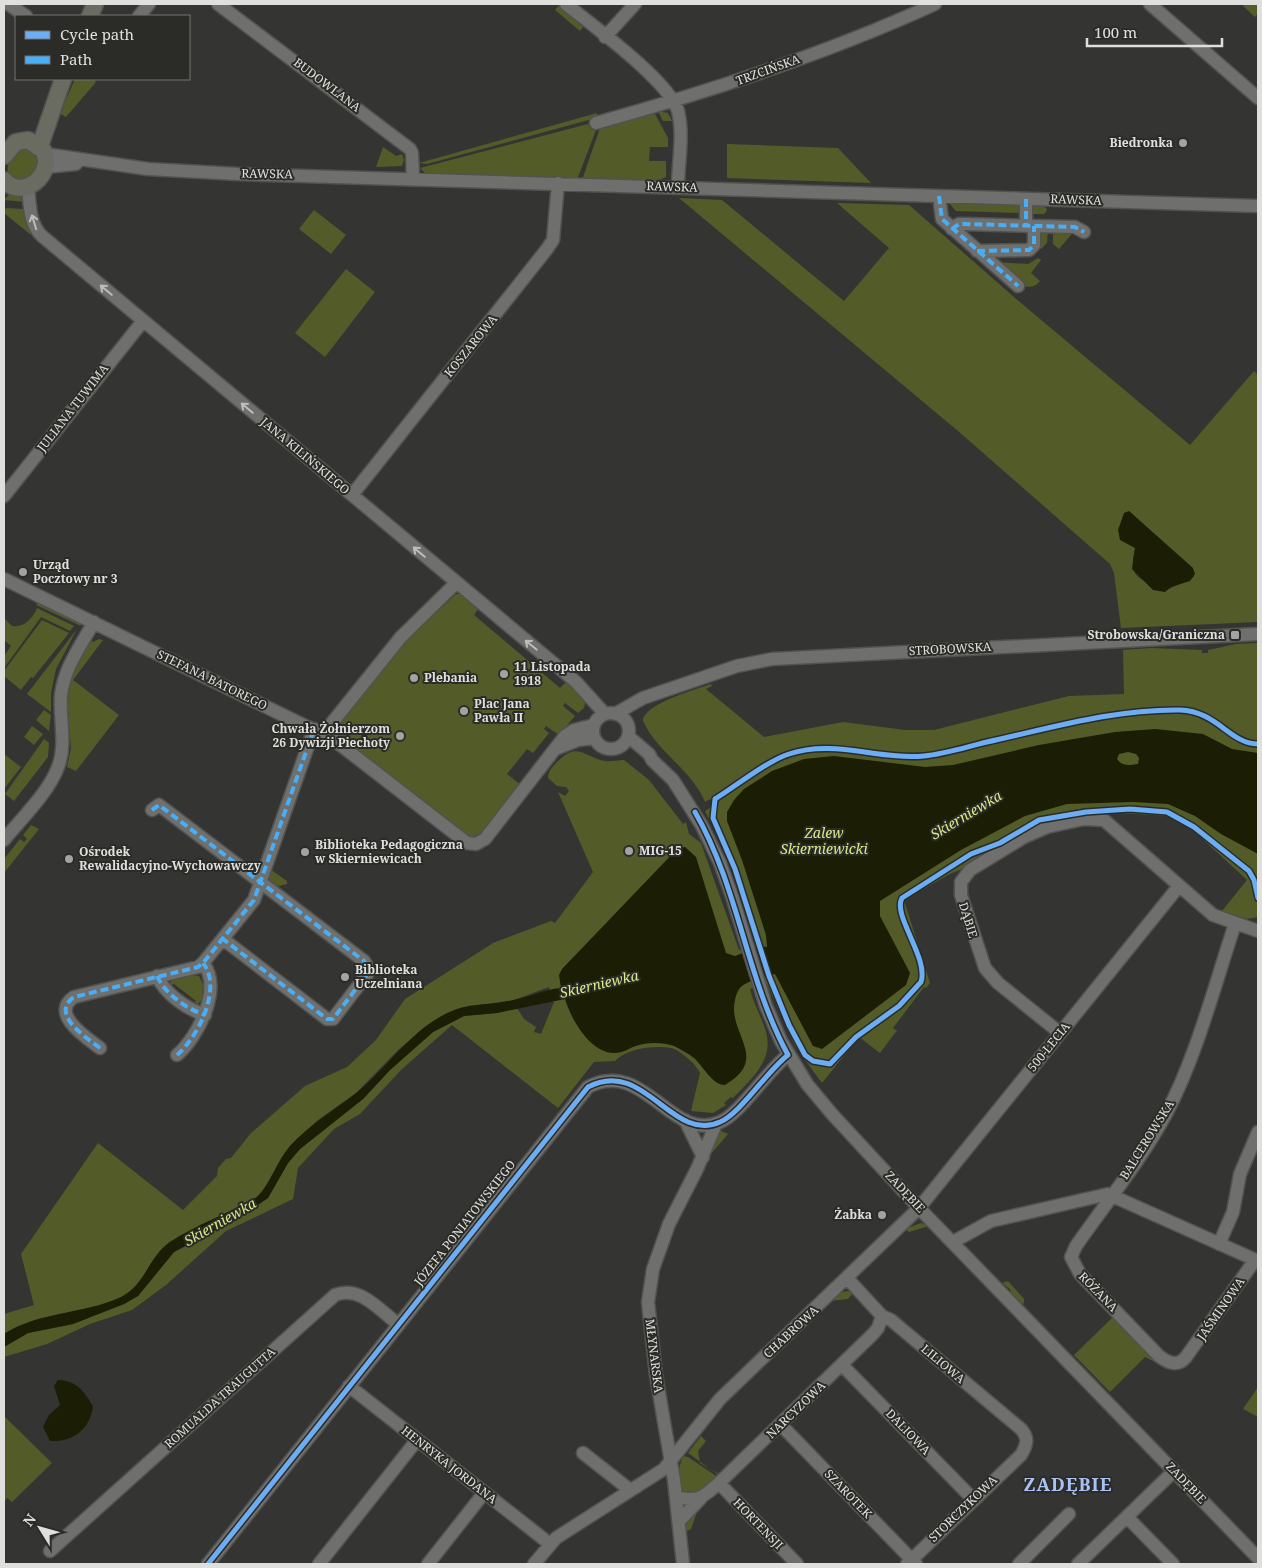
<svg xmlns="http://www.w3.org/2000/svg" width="1262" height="1568" font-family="'Noto Serif',serif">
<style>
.green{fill:#535b29;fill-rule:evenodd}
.water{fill:#1b1e04;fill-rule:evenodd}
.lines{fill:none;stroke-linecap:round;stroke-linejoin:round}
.minor-casing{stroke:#525351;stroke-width:15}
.major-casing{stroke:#525351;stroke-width:19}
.minor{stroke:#6f6f6d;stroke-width:12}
.major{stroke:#6a6b61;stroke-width:16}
.quiet{stroke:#49aef6;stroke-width:4;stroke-dasharray:8 4;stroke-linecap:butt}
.cycleway-casing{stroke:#2b2c27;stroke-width:8}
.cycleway{stroke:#6dadf4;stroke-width:5}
.oneway{stroke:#bdbebb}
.poi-dot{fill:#a3a4a1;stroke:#2b2c27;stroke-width:2}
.labels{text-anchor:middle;stroke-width:4;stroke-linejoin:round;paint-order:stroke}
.street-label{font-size:12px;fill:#dfe0dd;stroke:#2b2c27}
.poi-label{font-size:12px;font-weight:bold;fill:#dfe0dd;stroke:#2b2c27;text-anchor:start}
.water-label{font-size:14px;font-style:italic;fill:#d9ea88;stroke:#2b2c27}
.district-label{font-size:18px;font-weight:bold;letter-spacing:1px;fill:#aac1f6;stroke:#2b2c27}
</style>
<rect width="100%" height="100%" fill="#343532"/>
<path class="green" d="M1245 4H1258V13L1255 17 1243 6Z
M558 6 583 27 580 31 555 10Z
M75 79H94L96 82 66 117 57 112 68 95Z
M658 111 668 113 672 121H663Z
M654 112 668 138V147H650L649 161H666V177L654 182 582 180 600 128Z
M597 113 596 118 427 164 419 163Z
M588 124 591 129 596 130 577 180 426 174 420 168Z
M727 144 838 148 871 183 727 178Z
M383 147 396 156 402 154 404 160 402 166 376 167Z
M27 148 36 153C40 168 34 172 23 182L9 176C4 163 14 151 27 148Z
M24 194 25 202 4 200 9 195Z
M679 198 722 200 844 301 889 248 837 203 909 205 1021 303 1190 445 1254 371 1258 375V622L1121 628 1114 573 1110 564 958 431ZM1129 511 1194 577 1169 589C1142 580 1127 581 1135 548L1129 544Z
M949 203 1021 205 1022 213 956 211Z
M1031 206H1043L1047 209 1046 212 1044 214H1030Z
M6 208 23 209 31 235 4 213Z
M314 210 346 235 331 254 299 229Z
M1048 229 1047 243 1041 249 1037 246 1039 234Z
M1053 229 1075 230 1059 249 1053 244Z
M1038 258 1041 260 1031 273 1040 281C1026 298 1007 273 995 262L1028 264Z
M346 269 375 292 325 357 295 333Z
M456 594H462L479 608 474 615 560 688 567 681 586 700 584 708 578 713 565 703 563 706 575 716 559 735 546 726 544 729 549 733 533 753 527 749 507 774 522 786C509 802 489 837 468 837L341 738 338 731V725L393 653Z
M38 602 78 621 81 626 36 605Z
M37 608 74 626 70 631 41 617 4 668V656L11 646 4 640V618L12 626C24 628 33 618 37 608Z
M42 620 69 633 33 678 31 677 21 690 4 676V671Z
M77 629 56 669 51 693V712L27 694Z
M99 639 103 640 73 680 119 715 76 771 67 767 71 748 66 692 72 671 90 640 93 642Z
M1258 643V917L1247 919 1222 911 1247 880 1194 831 1168 816 1119 813 1092 814 950 874 904 900 930 983 926 988 924 987 893 1028 897 1031 895 1033 880 1053 859 1037 822 1083 795 1046 767 984 750 989C753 1002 760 1014 764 1026 777 1058 753 1077 733 1098L731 1097 724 1103 726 1105 713 1113 691 1111 700 1073C697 1065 680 1050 671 1048 655 1045 627 1048 615 1061L594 1062 558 1108 452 1025 401 1070 360 1114 334 1129 298 1168 293 1199 226 1231 166 1285 132 1310 90 1324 47 1344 4 1357V1347L28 1333 73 1324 124 1304 138 1296 174 1252 240 1217 268 1198 288 1163 300 1149 363 1099 390 1070 433 1032 464 1016 497 1013 517 1008 524 1019 536 1027 534 1032 541 1034 554 1002 549 987 514 1000 460 1008 429 1025 399 1049 356 1093 318 1120 290 1146 263 1191 257 1197 169 1242C150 1259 145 1284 121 1297 84 1316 39 1311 4 1334V1314L34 1305 21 1254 98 1143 183 1210 217 1176 218 1168 226 1159 231 1158 251 1133 305 1086 347 1067 376 1040 405 999 493 943 551 921 555 923 593 872 558 792 565 796 569 791 566 787 557 786 548 778C548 771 553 766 558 761 578 741 584 757 605 761 611 762 618 760 624 760L649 780 683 824 686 822 689 834 701 843 739 950 757 945 730 860 705 811 715 805 710 799 705 802C692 770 657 752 643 721 643 704 697 689 711 684L712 686 706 689 764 737 843 722 905 730H934L1069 696 1124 694 1123 650 1151 648 1202 650V653H1208V650L1236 644Z
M44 710 51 715 49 731 36 720Z
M32 726 43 734 34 745 24 737Z
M44 739 49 743 48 757 14 801 5 794Z
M4 754 21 767 4 789Z
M31 825 39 829 4 873V859L20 839 24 842 27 839 23 835Z
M270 869 287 881V884L275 887 268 880Z
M191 975 199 976 203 984 202 1000 198 1004 193 1003 196 1001 174 984 171 985 170 983 173 979Z
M721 1131 728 1134 710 1155 717 1134Z
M921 1223 929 1226 909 1232 905 1229Z
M1008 1281 1024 1299V1303L1022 1304 1010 1292 1011 1290 1002 1283Z
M847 1291 854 1292 848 1299 830 1301 839 1293Z
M1113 1317 1161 1365 1145 1357 1110 1392 1074 1355Z
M811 1384 814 1387 720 1476 688 1453 701 1436 706 1441 698 1451 700 1463 719 1474Z
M1258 1387V1417L1243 1409Z
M4 1416 52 1463 12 1502 7 1498 4 1502Z
M683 1456 688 1457 719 1478 701 1493 686 1495C674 1486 678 1468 683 1456Z
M695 1512H697L691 1529 685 1532 687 1520Z"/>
<path class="water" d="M1129 511 1193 568 1195 574 1190 581 1171 587 1165 592 1153 590 1132 569 1135 548 1120 540 1118 530 1124 513Z
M1155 729 1203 734 1232 749 1258 753V854L1221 834 1195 816 1168 804 1133 802 1067 804 1025 816 961 850 880 901V916L910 973 906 985 822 1049 813 1046 775 974C765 977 750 980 742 986 738 989 736 995 735 1000 727 1034 771 1058 725 1085 712 1085 703 1066 694 1058 689 1054 680 1049 674 1046 662 1042 645 1042 633 1047 627 1050 621 1053 614 1053 590 1053 571 1019 565 999L497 1013 464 1016 433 1032 390 1070 363 1099 300 1149 288 1163 268 1198 240 1217 174 1252 138 1296 124 1304 73 1324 28 1333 4 1347V1334C38 1312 82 1314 119 1298 146 1286 147 1258 169 1243 194 1225 230 1214 257 1197 271 1183 276 1162 290 1146 309 1125 333 1111 355 1094 389 1067 414 1024 457 1009 475 1003 495 1005 513 1000 530 997 544 989 561 988L559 975 562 969 678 848 685 847 696 857 726 953 735 956 760 946 767 947 766 935 742 860 727 821V812L734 800 744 789 772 771 804 759 834 756 925 767 953 765 1039 745 1115 732ZM1128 752 1136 754 1139 758 1138 764C1129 765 1123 767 1117 759L1119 754Z
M58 1380C77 1381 83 1390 93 1406 90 1429 74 1442 50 1441L43 1427 49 1415 60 1405 54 1386Z"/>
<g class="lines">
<defs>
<path id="minor" d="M8 4 26 16
M218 4 410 149 412 153 413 179
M566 4C593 26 669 81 678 111 684 135 678 163 678 187
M1150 4 1258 98
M139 16 149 4
M605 37 635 4
M596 123C712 91 826 54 935 4
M45 154 148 169 238 174 1258 206
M45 167 76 164
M28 187C30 204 29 224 42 236L576 682 605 714
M939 196 942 219 1018 286
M1026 199V226
M952 229 959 224H965L1075 227 1084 232
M977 251 1029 250 1034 245V226
M352 495 547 249 553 240 558 183
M4 496 143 321
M4 579 334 740 467 843 476 844 485 839 565 736 574 730 594 725
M593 731a18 18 0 1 1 36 0a18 18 0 1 1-36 0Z
M615 714 643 698 737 666 772 659 1258 634
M323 734 401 637 456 583
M628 736 649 754 652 760 673 780 702 826 720 863 732 896 766 1006 781 1041 807 1084 832 1114 919 1208 1258 1558
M558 748 578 740 594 738
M152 810 159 805 364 961 367 966 368 973 333 1019H327L223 939
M4 840C21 819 49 792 58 767 67 744 59 718 61 695 64 668 81 645 94 622
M1235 924C1214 987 1197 1055 1166 1114 1141 1160 1106 1203 1076 1246L1071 1257 1080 1274 1159 1356C1168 1363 1178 1367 1186 1357L1255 1260
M157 976C165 994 187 1009 205 1015
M1060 1033 998 983 985 968 961 895V882L970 870 1024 837 1047 827 1084 819 1104 820 1213 915 1258 931
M100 1048C87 1038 49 1014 74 997L198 967 203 963 254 900 314 729
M177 1055C198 1037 223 988 203 963
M685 1120 703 1157
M953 1242 991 1221 1108 1194 1258 1261
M1219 1244 1233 1212 1240 1174 1258 1132
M847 1278 882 1316 891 1320 1021 1429C1029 1438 1027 1445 1021 1455L907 1564
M842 1365 973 1499
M349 1386 550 1544
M781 1425 916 1564
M583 1453 630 1490
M719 1483 797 1564
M676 1497C699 1502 702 1498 719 1483L873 1334 878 1328 882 1316
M1127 1517 1173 1564
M679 1521 701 1498
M50 1551 335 1295C360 1285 379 1310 398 1324
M208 1564 588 1087C644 1057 672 1144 720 1122 740 1114 767 1071 788 1055
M319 1564 417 1440
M428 1564 484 1493
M534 1564 556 1538 664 1469 720 1399 919 1208 1179 886
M683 1564 674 1480 656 1375 648 1302 653 1269 669 1224 697 1169 716 1124
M1019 1564 1069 1514
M1078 1564 1174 1471"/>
<path id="major" d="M90 16 95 4
M40 146 63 79
M4 156 16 142 28 140 43 150C56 173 23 202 4 180"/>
</defs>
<use href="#minor" class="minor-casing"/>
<use href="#major" class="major-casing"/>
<use href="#minor" class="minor"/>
<use href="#major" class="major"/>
<path class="quiet" d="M939 196 942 219 1018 286
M1026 199V226
M952 229 959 224H965L1075 227 1084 232
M977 251 1029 250 1034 245V226
M152 810 159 805 364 961 367 966 368 973 333 1019H327L223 939
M157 976C165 994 187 1009 205 1015
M100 1048C87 1038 49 1014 74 997L198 967 203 963 254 900 314 729
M177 1055C198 1037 223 988 203 963"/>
<defs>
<path id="cycleway" d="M1258 744C1230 744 1217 711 1180 710 1114 709 1051 728 987 742 966 747 945 754 924 756 878 760 834 739 789 754 767 761 736 786 715 799L713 818 735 869 769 976 789 1025 805 1055 813 1061 830 1064 856 1037 899 1006 921 982C929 958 892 915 902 898L971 854 1000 843 1039 820 1086 812 1130 809 1167 812 1194 827 1249 871 1254 880 1258 898
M208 1564 588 1087C644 1057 672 1144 720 1122 740 1114 767 1071 788 1055 746 978 739 888 695 812"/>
</defs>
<use href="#cycleway" class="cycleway-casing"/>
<use href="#cycleway" class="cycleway"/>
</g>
<defs><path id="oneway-shaft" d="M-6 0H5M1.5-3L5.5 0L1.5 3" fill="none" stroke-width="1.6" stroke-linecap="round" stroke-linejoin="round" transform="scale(1.25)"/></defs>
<g class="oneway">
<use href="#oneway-shaft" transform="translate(34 222) rotate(-107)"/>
<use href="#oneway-shaft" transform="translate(106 290) rotate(-140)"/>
<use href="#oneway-shaft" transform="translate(247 408) rotate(-140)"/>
<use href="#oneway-shaft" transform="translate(419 552) rotate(-140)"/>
<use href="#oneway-shaft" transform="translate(531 645) rotate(-141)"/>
</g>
<g class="poi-dot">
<circle cx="1183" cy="143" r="5"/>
<circle cx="23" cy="572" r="5"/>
<rect x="1230" y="630" width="10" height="10" rx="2.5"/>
<circle cx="504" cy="674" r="5"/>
<circle cx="414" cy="678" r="5"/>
<circle cx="464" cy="711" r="5"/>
<circle cx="400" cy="736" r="5"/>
<circle cx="629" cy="851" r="5"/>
<circle cx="305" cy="852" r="5"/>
<circle cx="69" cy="859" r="5"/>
<circle cx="345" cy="977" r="5"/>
<circle cx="882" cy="1215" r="5"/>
</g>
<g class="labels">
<g class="street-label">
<text transform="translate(768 70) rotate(-20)" y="4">TRZCIŃSKA</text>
<text transform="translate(327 85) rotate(37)" y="4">BUDOWLANA</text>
<text transform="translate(267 174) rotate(1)" y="4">RAWSKA</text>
<text transform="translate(672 187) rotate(2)" y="4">RAWSKA</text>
<text transform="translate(1076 200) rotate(2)" y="4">RAWSKA</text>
<text transform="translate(471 346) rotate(-51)" y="4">KOSZAROWA</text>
<text transform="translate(73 408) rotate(-52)" y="4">JULIANA TUWIMA</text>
<text transform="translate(305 456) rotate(40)" y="4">JANA KILIŃSKIEGO</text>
<text transform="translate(950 649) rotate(-3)" y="4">STROBOWSKA</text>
<text transform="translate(212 680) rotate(26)" y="4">STEFANA BATOREGO</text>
<text transform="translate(968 920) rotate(73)" y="4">DĄBIE</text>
<text transform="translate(1049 1047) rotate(-51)" y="4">500-LECIA</text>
<text transform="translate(1147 1140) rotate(-58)" y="4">BALCEROWSKA</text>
<text transform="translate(905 1192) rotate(47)" y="4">ZADĘBIE</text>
<text transform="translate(465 1223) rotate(-52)" y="4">JÓZEFA PONIATOWSKIEGO</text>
<text transform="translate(1098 1292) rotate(46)" y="4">RÓŻANA</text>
<text transform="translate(1221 1309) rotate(-55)" y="4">JAŚMINOWA</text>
<text transform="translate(791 1332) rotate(-43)" y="4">CHABROWA</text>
<text transform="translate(654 1356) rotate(83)" y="4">MŁYNARSKA</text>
<text transform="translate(943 1364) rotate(40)" y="4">LILIOWA</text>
<text transform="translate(220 1398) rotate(-42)" y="4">ROMUALDA TRAUGUTTA</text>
<text transform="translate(796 1410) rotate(-44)" y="4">NARCYZOWA</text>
<text transform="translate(908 1432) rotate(46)" y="4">DALIOWA</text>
<text transform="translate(449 1465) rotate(38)" y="4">HENRYKA JORDANA</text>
<text transform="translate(1186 1483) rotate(46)" y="4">ZADĘBIE</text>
<text transform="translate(848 1494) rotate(46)" y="4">SZAROTEK</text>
<text transform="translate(963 1509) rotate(-44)" y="4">STORCZYKOWA</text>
<text transform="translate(758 1524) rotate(46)" y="4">HORTENSJI</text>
</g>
<g class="poi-label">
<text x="1173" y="147" text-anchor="end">Biedronka</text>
<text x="33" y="569">Urząd<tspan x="33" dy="14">Pocztowy nr 3</tspan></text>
<text x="1225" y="639" text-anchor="end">Strobowska/Graniczna</text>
<text x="514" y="671">11 Listopada<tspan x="514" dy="14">1918</tspan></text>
<text x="424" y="682">Plebania</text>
<text x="474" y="708">Plac Jana<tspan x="474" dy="14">Pawła II</tspan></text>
<text x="390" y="733" text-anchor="end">Chwała Żołnierzom<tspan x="390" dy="14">26 Dywizji Piechoty</tspan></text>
<text x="315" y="849">Biblioteka Pedagogiczna<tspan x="315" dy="14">w Skierniewicach</tspan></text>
<text x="639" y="855">MIG-15</text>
<text x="79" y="856">Ośrodek<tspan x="79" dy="14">Rewalidacyjno-Wychowawczy</tspan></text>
<text x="355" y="974">Biblioteka<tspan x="355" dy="14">Uczelniana</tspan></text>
<text x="872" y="1219" text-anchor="end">Żabka</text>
</g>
<g class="water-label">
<text transform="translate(966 815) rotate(-31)" y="5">Skierniewka</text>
<text x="824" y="838">Zalew<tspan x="824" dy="16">Skierniewicki</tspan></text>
<text transform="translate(599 984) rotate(-13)" y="5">Skierniewka</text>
<text transform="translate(220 1222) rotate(-30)" y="5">Skierniewka</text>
</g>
<g class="district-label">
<text x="1068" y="1491">ZADĘBIE</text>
</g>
</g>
<rect width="1262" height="1568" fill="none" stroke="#dfe0dd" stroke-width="10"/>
<rect x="15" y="15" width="175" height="65" fill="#2b2c27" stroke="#737470"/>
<rect x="25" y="31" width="25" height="8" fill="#6dadf4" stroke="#737470"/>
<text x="60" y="40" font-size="15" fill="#dfe0dd">Cycle path</text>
<rect x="25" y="56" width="25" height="8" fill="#49aef6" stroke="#737470"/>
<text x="60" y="65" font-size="15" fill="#dfe0dd">Path</text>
<g transform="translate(40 1528) rotate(307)" stroke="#2b2c27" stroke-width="4" paint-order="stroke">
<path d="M0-4L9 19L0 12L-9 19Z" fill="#dfe0dd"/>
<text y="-8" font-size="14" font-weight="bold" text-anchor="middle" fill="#dfe0dd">N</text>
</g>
<path d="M1087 38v8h135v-8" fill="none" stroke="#dfe0dd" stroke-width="2.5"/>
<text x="1094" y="38" font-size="15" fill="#dfe0dd" stroke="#2b2c27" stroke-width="4" paint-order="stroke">100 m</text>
</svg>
